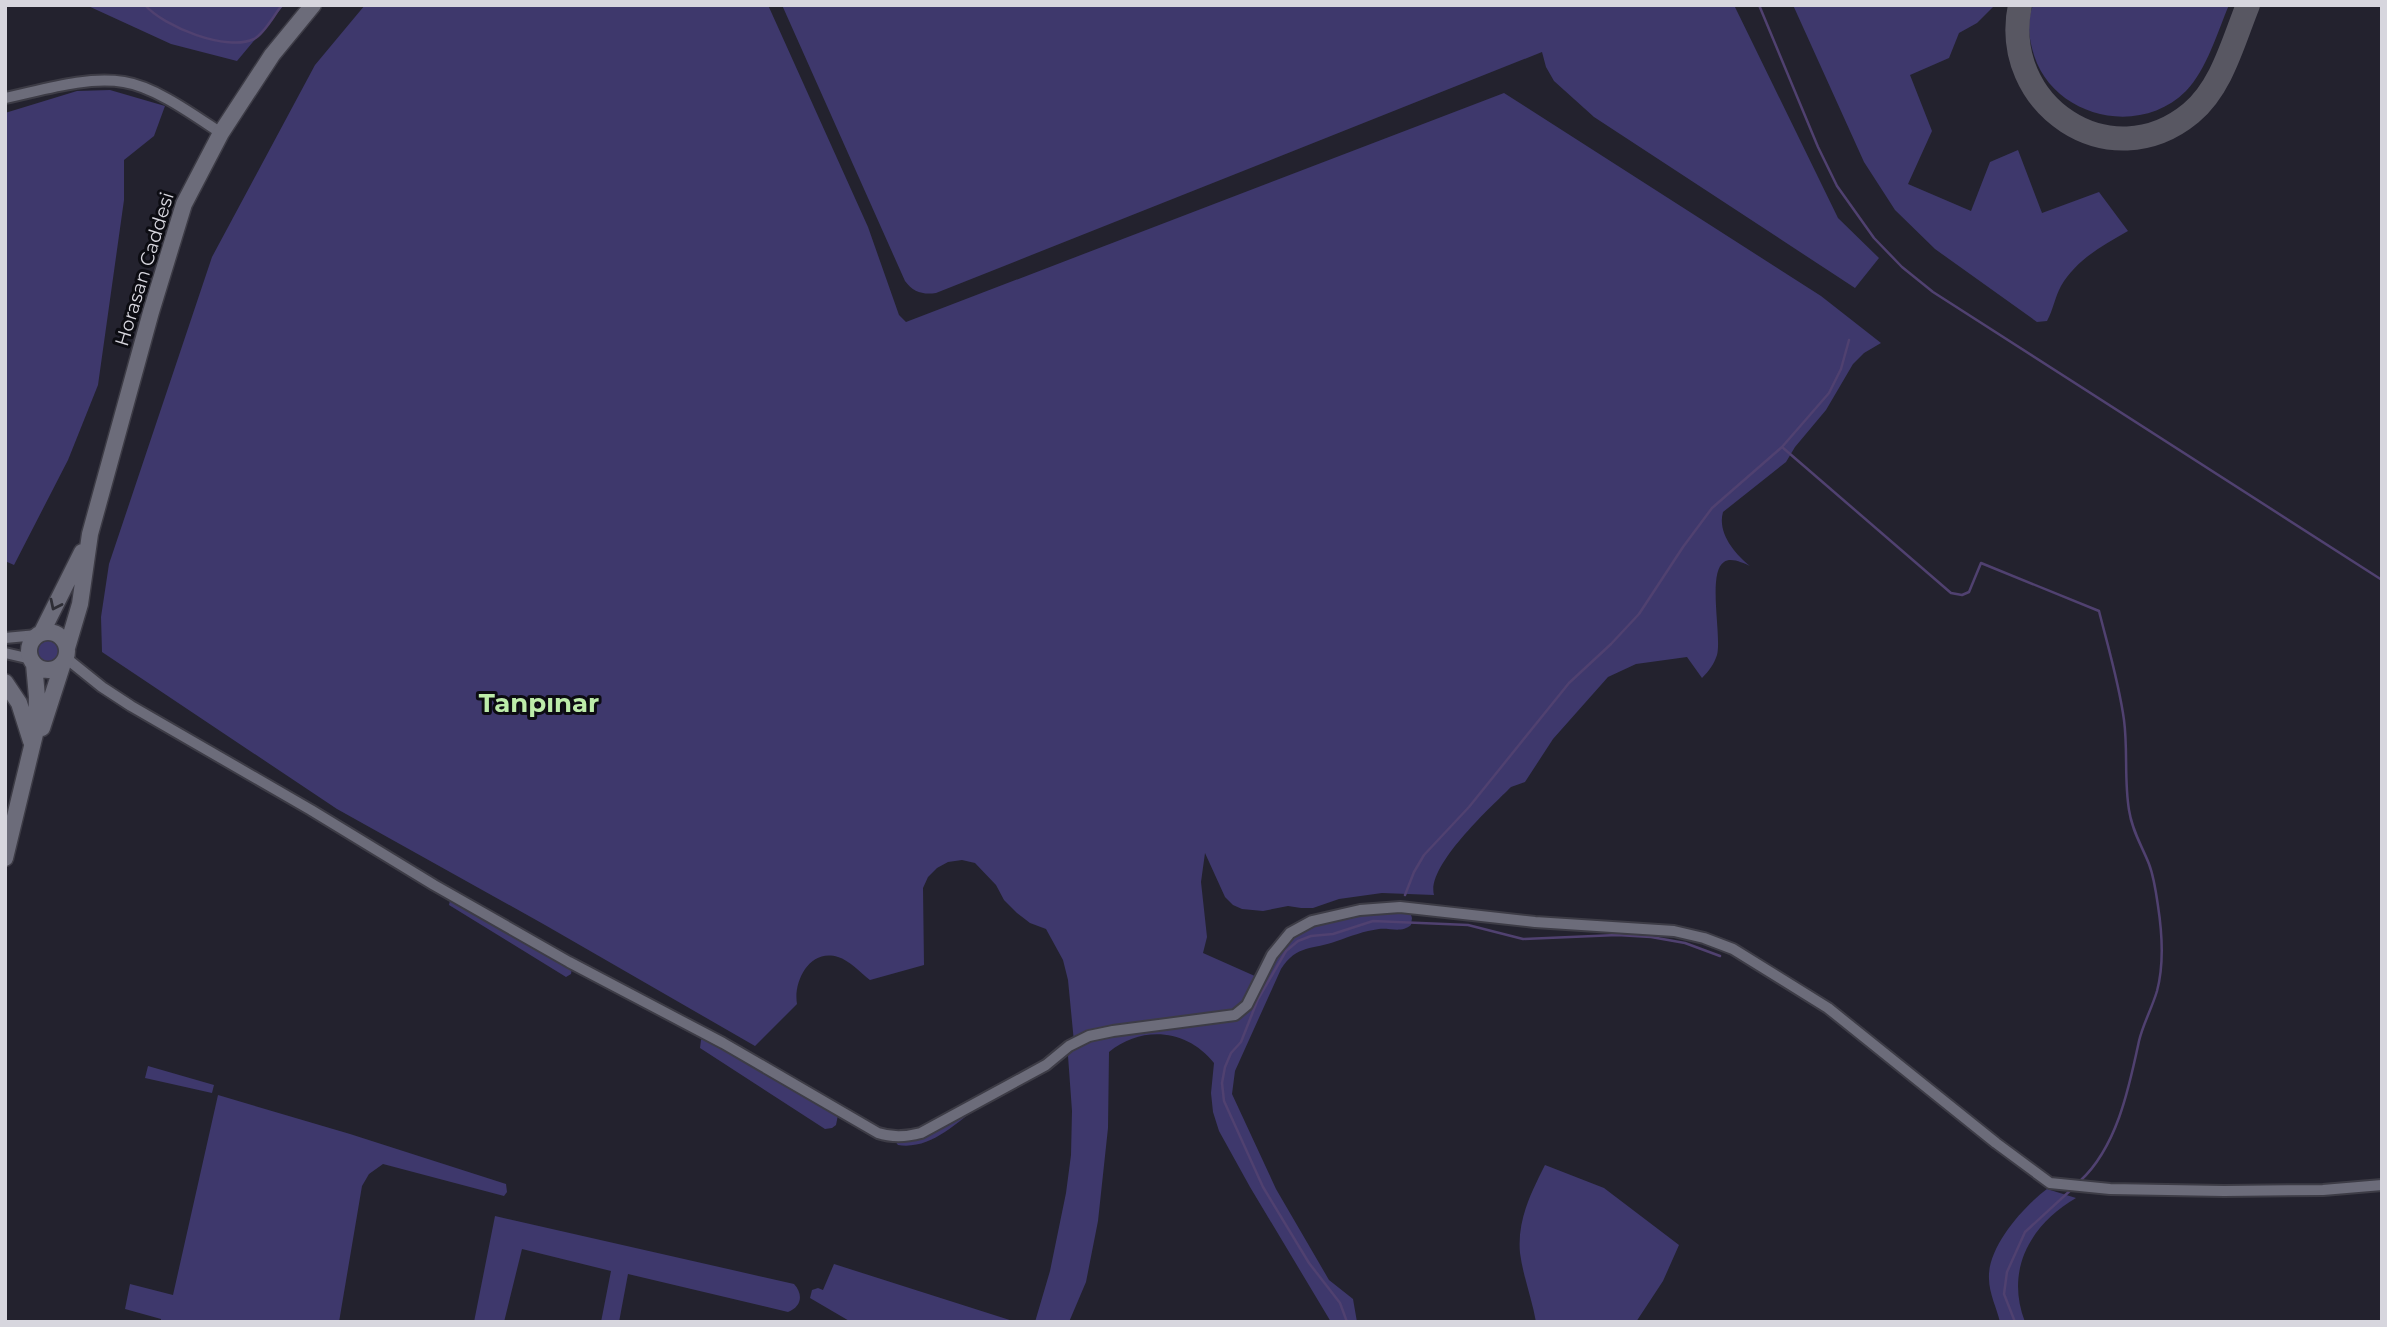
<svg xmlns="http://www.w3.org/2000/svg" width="2387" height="1327" font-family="Montserrat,sans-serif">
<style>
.green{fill:#3e386c}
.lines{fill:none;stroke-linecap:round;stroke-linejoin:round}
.stream{stroke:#504170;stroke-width:2.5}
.taxiway{stroke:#585762;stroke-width:24}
.street-casing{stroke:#3d3c46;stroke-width:14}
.secondary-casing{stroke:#3d3c46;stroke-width:19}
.street{stroke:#6c6c7a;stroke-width:10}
.secondary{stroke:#6c6c7a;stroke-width:16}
.oneway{stroke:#2e2e36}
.labels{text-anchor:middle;stroke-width:6;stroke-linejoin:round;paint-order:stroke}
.street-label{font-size:19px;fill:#d7d6de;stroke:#0c0c12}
.district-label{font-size:26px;font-weight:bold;fill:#bdecaa;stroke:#0c0c12}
</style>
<rect width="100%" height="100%" fill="#23222e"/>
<path class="green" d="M86 5H284L237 61 171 44Z
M365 5H768L868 227 899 315 906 322 1504 93 1821 296 1881 343 1864 353 1853 364 1826 410 1795 447 1786 462 1723 512C1717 533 1735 554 1750 566 1743 563 1731 557 1724 562 1707 573 1722 636 1717 655 1714 664 1709 671 1702 678L1687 657 1636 664 1608 677 1553 739 1525 782 1511 787C1491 807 1426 866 1434 895L1382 893 1339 899 1313 908H1301L1288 906 1263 911 1242 909 1233 905 1225 897 1205 853 1201 882 1207 937 1203 953 1257 977 1292 932 1360 910 1410 912 1412 918 1411 925C1402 933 1391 928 1379 929 1364 931 1351 936 1337 941 1313 950 1297 944 1281 969L1235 1071 1232 1094 1276 1189 1329 1280 1353 1299 1357 1322H1331L1250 1187 1219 1131 1213 1112 1211 1093 1214 1063C1187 1029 1142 1025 1109 1052L1108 1128 1098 1221 1086 1282 1069 1322H1035L1050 1271 1066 1193 1071 1155 1072 1111 1068 1056 1074 1042 1068 980 1063 960 1046 929 1030 923 1017 913 1004 900 996 885 975 863 962 860 948 862 937 868 928 877 923 888 924 965 870 980C861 973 849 960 838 957 810 948 793 981 797 1004L755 1046 545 925 337 809 102 652 101 617 109 564 212 257 315 65Z
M782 5H1734L1838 218 1879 258 1855 288 1594 117 1554 81 1546 67 1542 52 936 293C923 295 913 292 905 281Z
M1793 5H1995L1977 23 1959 33 1949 58 1910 75 1932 131 1908 184 1971 211 1990 162 2018 150 2042 213 2099 192 2128 231C2102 246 2077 259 2061 286 2055 297 2053 310 2047 321L2037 322 1935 249 1895 210 1864 162Z
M2033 5H2229C2217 33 2207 69 2186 91 2137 140 2047 115 2032 48 2028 34 2028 18 2033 5Z
M110 90 165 106 154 136 124 160V200L98 385 68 460 14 565 5 561V113L77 91Z
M36 651a12 12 0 1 1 24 0a12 12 0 1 1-24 0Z
M450 900 572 968 571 974 566 977 449 905Z
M705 1036 838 1115 836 1125 832 1128 825 1129 700 1048 701 1040Z
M148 1066 214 1085 212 1093 145 1078Z
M218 1095 350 1134 506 1184 507 1192 504 1196 383 1164 369 1174 362 1186 339 1322H161V1319L125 1309 130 1284 173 1295Z
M979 1106C955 1124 930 1150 898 1145L894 1140Z
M1545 1165 1604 1188 1679 1245 1663 1281 1636 1322H1536C1532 1299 1523 1276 1520 1253 1517 1220 1531 1193 1545 1165Z
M2047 1189 2076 1198C2030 1225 2005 1270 2025 1322H2000C1997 1309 1989 1293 1989 1279 1987 1247 2023 1207 2047 1189Z
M495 1216 794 1284C804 1295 801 1307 788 1312L628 1274 619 1322H601L611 1271 522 1249 504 1322H474Z
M834 1264 1016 1322H851L810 1298 812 1290 818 1288 823 1290Z"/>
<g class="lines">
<path class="stream" d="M145 5C164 27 227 52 254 39 265 33 274 15 282 5
M1759 5 1818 147 1837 186 1874 238 1902 267 1933 292 2382 580
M1782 447 1951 593 1962 595 1969 592 1981 563 2099 611C2108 647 2119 683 2124 720 2128 750 2124 780 2129 810 2132 831 2142 846 2149 864 2154 877 2156 892 2158 906 2162 932 2164 965 2157 991 2152 1008 2143 1024 2139 1041 2129 1088 2117 1147 2080 1181
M1405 895 1414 872 1424 855 1469 807 1569 683 1611 644 1639 614 1683 547 1712 508 1782 447 1829 393 1841 369 1849 340
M1347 1322 1340 1303 1309 1263 1263 1187 1224 1101 1222 1083 1225 1067 1231 1053 1241 1042 1258 999 1286 951 1298 941 1311 936 1333 934 1373 921 1468 925 1523 939 1617 935 1651 937 1685 943 1720 956
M2015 1322 2004 1294 2007 1272 2025 1232 2073 1188"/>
<path class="taxiway" d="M2020 5C1999 105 2110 180 2191 113 2222 87 2233 42 2248 5"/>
<defs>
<path id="street" d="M5 98C43 90 86 76 124 82 156 87 195 116 221 133
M5 638 37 635
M5 653 31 659
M66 658 102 687 131 706 311 810 434 885 569 962 723 1043 878 1133C893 1138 906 1137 921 1133L1046 1065 1069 1046 1089 1036 1113 1031 1235 1015 1247 1005 1272 955 1290 933 1312 921 1360 910 1400 907 1535 922 1674 931 1704 938 1733 949 1828 1008 1996 1143 2050 1183 2110 1189 2224 1191 2323 1190 2382 1185"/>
<path id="secondary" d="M29 651a19 19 0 1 1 38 0a19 19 0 1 1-38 0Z
M42 632 82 552
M67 648 80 604 90 534 151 312 184 204 221 133 272 55 313 5
M5 682 19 703 31 741
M42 728 63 663
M5 858 36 730 37 697 34 664"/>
</defs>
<use href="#street" class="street-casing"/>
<use href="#secondary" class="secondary-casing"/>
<use href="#street" class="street"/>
<use href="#secondary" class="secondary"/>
</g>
<defs><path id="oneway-chevron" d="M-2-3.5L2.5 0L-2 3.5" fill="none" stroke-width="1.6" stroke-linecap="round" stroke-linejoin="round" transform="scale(1.75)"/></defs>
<use class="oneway" href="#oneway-chevron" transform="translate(55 605) rotate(116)"/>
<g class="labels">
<g class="street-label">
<text transform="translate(144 269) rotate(-73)" y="7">Horasan Caddesi</text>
</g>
<g class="district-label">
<text x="539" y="712">Tanpınar</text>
</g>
</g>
<rect width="2387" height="1327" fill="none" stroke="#d7d6de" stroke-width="14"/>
</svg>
